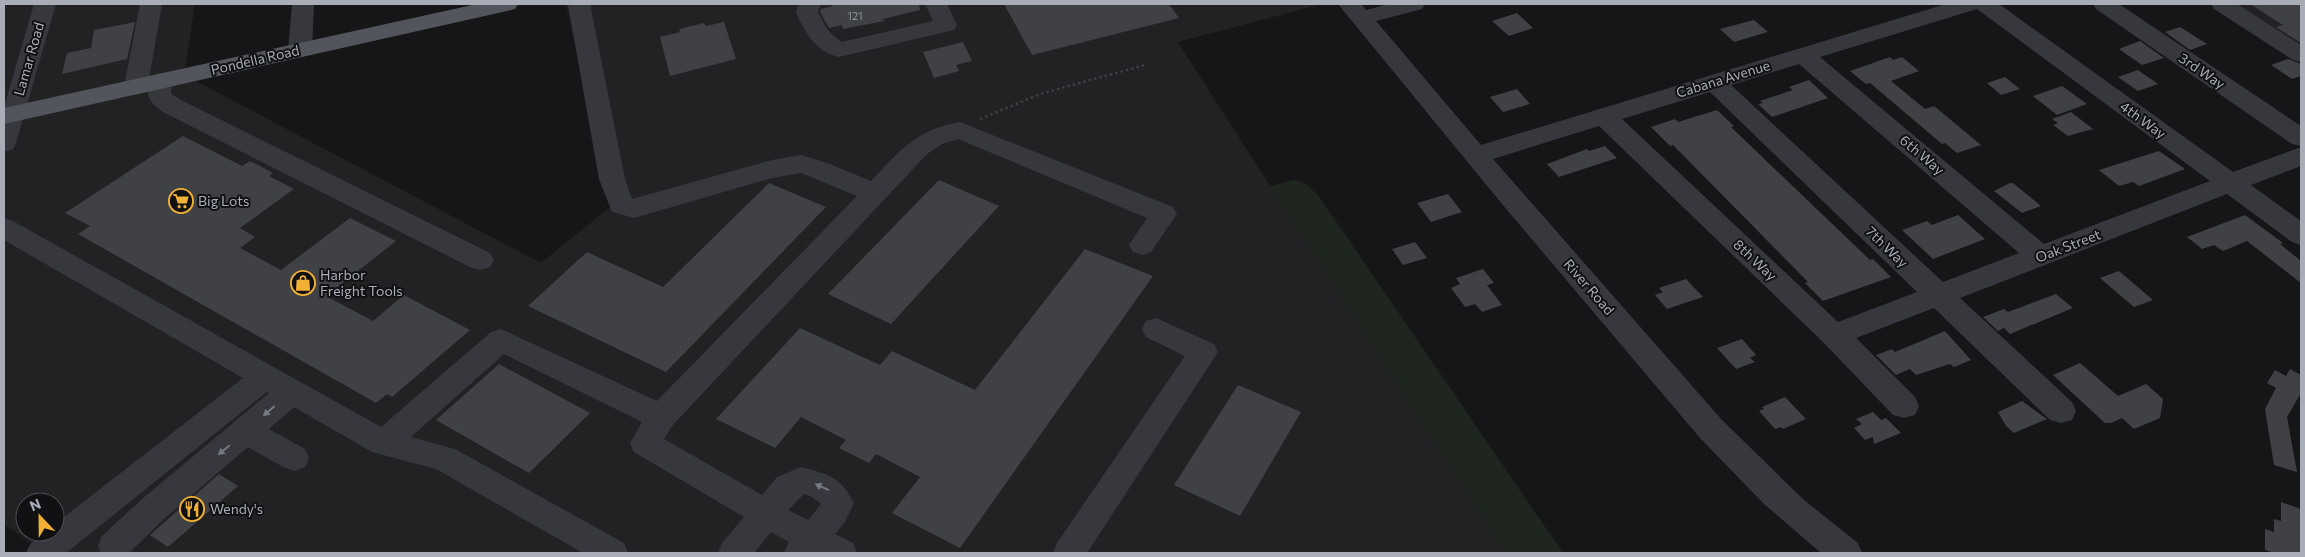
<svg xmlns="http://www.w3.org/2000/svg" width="2305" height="557" font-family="Commissioner,sans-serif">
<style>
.built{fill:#222225;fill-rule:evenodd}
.green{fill:#1e261f}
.building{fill:#404145}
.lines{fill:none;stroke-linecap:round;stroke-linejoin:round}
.path{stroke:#3d3f44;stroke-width:2.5;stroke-dasharray:2.5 3;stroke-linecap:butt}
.minor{fill:#37383d;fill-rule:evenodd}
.major{fill:#53555c;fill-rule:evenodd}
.oneway{fill:#757881}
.labels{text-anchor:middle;stroke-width:4;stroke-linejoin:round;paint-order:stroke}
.number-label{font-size:11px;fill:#8e929b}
.street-label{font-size:14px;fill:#a8adb8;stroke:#111113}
.poi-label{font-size:14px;fill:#a8adb8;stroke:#111113;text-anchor:start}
</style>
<rect width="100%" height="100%" fill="#161618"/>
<path class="built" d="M4 4H195L185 70 4 110Z
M566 4H1322L1178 42 1505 553H45L4 524V122L194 80 541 263 610 207ZM25 502H55V532H25Z
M2232 4H2301V47Z"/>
<path class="green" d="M1294 180 1306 184 1318 195 1563 553H1505L1270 186Z"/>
<path class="building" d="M832 4H919L920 10 883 19 884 21 843 29 842 25 829 28 820 12 821 9 833 6Z
M1004 4H1169L1179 18 1032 55Z
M2250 4H2301V43L2276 27 2283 25Z
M1517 13 1533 28 1509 36 1492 21Z
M1754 20 1768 32 1734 42 1720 29Z
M135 22 127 59 62 74 67 53 91 48 94 30Z
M724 22 736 59 670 76 660 37 680 32 679 29 704 23 706 26Z
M2180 27 2207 44 2190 50 2165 32Z
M2140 41 2164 58 2142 65 2119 49Z
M963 42 972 61 956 65 959 71 934 78 923 52Z
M1890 57 1893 60 1902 57 1919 71 1891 81 1925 109 1934 106 1981 145 1957 153 1945 143 1942 144 1870 83 1866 84 1850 71Z
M2288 59 2301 64V76L2292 79 2271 65Z
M2138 70 2158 84 2138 91 2118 77Z
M2005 77 2020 89 2001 95 1987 83Z
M1809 80 1828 98 1772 117 1758 104 1763 103 1760 101 1793 90 1789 87Z
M2062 86 2087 104 2057 115 2033 96Z
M1517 89 1530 104 1503 112 1490 97Z
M1717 110 1734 126 1731 127 1870 260 1873 259 1891 277 1823 301 1805 283 1808 282 1673 145 1670 146 1651 127 1675 119 1678 122Z
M2071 112 2093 129 2068 136 2053 125 2058 123 2052 119Z
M183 136 242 166 250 161 273 173 269 176 294 189 240 228 255 237 240 248 281 270 350 218 396 241 326 296 373 321 404 295 470 330 392 397 387 394 376 403 78 234 90 226 65 213Z
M1605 146 1617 158 1559 177 1547 164 1587 149 1589 151Z
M2159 151 2185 169 2139 186 2133 182 2119 186 2099 170Z
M939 180 999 206 891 324 828 294Z
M769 183 826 207 666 372 528 306 587 252 663 287Z
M2010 183H2013L2041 206 2022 213 1994 191Z
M1448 194 1462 212 1431 222 1417 203Z
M1958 215 1985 239 1933 259 1902 230 1927 221 1932 225Z
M2245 215 2283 243 2280 244 2301 261V283L2247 241 2223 251 2214 245 2202 249 2187 237Z
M1415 242 1427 258 1403 265 1392 249Z
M1085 249 1153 276 960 548 892 513 920 477 876 454 869 463 839 448 846 440 801 417 775 448 716 419 800 328 880 365 892 351 975 390Z
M1483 269 1494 283 1487 285 1502 305 1482 312 1475 304 1465 307 1451 288 1460 284 1456 278Z
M2119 271 2153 300 2134 307 2100 278Z
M1686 279 1703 297 1667 309 1655 295 1663 292 1659 288Z
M2056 294 2073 308 2010 334 2004 328 1998 331 1983 317 2004 309 2008 312Z
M1945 331 1971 360 1954 367 1950 364 1916 375 1910 369 1896 375 1876 355 1892 349 1895 352Z
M1742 339 1756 355 1750 358 1755 362 1736 369 1717 348Z
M2080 363 2118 396 2146 384 2163 399 2160 418 2134 429 2122 418 2111 423H2105L2053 375Z
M499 364 590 413 529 473 436 420Z
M2290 369 2301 375V393L2287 417 2297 472 2274 465 2265 409 2276 388 2267 383 2275 370 2286 376Z
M1238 385 1301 412 1240 516 1174 485Z
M1785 397 1806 419 1783 429 1781 427 1775 429 1759 411 1764 409 1762 407Z
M2022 401 2047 419 2014 433 2006 426 1998 412Z
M1873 412 1881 420 1886 418 1901 433 1874 444 1873 437 1865 440 1854 428 1862 424 1856 419Z
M219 474 238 486 168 547 150 535Z
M2281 502 2301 509V553H2274L2265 550V529L2274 532V519L2281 521Z"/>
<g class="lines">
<path class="path" d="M980 119 1040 94 1145 65"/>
<path class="minor" d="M34 4H56L16 143 13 149 4 152V107Z
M140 4H162L149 79 152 76 160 73 168 76 172 81 171 94 181 100 490 253 494 260 490 267 480 270 470 267 163 112C153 104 147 101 148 87L144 93 136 95 128 93 124 87Z
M292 4H314L312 50 308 55 300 57 292 55 288 50Z
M568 4H590L625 179 632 199 772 160 801 155 830 164 871 181C901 150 915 130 960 122L1173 207 1177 214 1151 252 1142 255 1133 252 1129 245 1147 218 958 139 942 144 927 154 672 426 664 439 762 495 777 477 801 467C828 474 841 477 854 503L845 522 835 534 853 543 857 553H784L789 542 771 532 754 553H718L722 543 744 517 634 452 630 443 642 422 504 354 411 437 455 449 624 543 628 553H583L436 469 372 452 294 407 269 429 305 449 309 458 305 467 294 471 283 467 248 447 164 519 129 553H101L98 546 102 536 142 499 269 393 267 392 66 553H26C31 540 40 532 55 532V524L243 378 4 240V218L13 221 381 427 491 332 501 329 657 401 857 196 801 173 772 178 634 218 612 212 599 179ZM804 494 812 497 821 504 808 520 788 510Z
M799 4H821L818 12C824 25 829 34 842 42L933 21 925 4H947L957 25 954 30 839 57C815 51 805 33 796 12Z
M1338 4H1361L1366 10 1389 4H1425L1422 9 1376 21 1481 145 1946 4H1999L2233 172 2301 147V166L2251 185 2301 221V245L2292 242 2227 194 1960 298 2072 402 2076 411 2072 420 2061 423 2050 420 1934 308 1856 338 1915 397 1919 406 1915 415 1904 418 1893 415 1824 343 1599 126 1493 159 1722 420 1804 500 1858 543 1862 553H1821L1764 504 1700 438 1502 204ZM1977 9 2210 181 2044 244 1820 57ZM1799 64 2019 253 1943 282 1731 85ZM1710 92 1917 292 1838 322 1622 119Z
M2093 4H2119L2301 126V146L2292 144 2096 9Z
M2211 4H2237L2301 45V62L2293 60 2214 9Z
M1156 318 1214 344 1218 352 1087 553H1053L1057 543 1185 356 1146 337 1142 329 1146 321Z"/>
<path class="major" d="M477 4H518L515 9 507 11 4 124V108Z"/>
</g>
<defs><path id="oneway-solid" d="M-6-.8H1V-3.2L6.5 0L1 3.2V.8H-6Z" transform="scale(1.25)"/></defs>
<g class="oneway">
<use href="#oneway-solid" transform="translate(269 411) rotate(139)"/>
<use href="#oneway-solid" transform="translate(224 450) rotate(140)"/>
<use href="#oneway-solid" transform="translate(822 487) rotate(-156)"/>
</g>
<defs>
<symbol id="supermarket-ring" viewBox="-11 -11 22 22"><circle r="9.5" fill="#111113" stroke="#f2b134" stroke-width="1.5"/><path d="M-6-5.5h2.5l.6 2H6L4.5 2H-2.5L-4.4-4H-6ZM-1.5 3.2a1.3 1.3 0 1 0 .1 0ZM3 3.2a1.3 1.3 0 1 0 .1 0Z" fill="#f2b134"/></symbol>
<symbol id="shop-ring" viewBox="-11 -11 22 22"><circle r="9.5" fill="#111113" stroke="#f2b134" stroke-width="1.5"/><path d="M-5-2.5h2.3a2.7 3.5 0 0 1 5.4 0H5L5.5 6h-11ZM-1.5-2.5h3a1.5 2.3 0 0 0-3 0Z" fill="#f2b134"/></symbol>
<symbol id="restaurant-ring" viewBox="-11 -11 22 22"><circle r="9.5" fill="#111113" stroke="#f2b134" stroke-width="1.5"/><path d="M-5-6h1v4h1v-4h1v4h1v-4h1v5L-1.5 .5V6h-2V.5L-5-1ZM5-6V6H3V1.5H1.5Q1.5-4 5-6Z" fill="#f2b134"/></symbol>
</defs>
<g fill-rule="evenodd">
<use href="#supermarket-ring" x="167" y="187" width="28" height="28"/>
<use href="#shop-ring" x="289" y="269" width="28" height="28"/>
<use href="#restaurant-ring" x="178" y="495" width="28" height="28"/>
</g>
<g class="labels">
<g class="number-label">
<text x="855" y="20">121</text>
</g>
<g class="street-label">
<text transform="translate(29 59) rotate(-74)" y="5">Lamar Road</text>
<text transform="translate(255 60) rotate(-13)" y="5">Pondella Road</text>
<text transform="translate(2202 71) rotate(34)" y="5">3rd Way</text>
<text transform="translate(1723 79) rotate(-17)" y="5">Cabana Avenue</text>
<text transform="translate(2143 120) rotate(36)" y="5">4th Way</text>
<text transform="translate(1922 155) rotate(40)" y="5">6th Way</text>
<text transform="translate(2068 246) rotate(-21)" y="5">Oak Street</text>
<text transform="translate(1887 247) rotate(44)" y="5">7th Way</text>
<text transform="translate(1755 260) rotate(43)" y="5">8th Way</text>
<text transform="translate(1589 287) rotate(49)" y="5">River Road</text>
</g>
<g class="poi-label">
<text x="198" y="206">Big Lots</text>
<text x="320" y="280">Harbor<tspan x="320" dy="16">Freight Tools</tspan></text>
<text x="210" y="514">Wendy's</text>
</g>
</g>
<rect width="2305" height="557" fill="none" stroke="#a8adb8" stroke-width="10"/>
<g transform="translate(40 517) rotate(338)"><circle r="24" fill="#111113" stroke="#4d4f55"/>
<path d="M0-4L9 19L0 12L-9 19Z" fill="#f2b134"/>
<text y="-8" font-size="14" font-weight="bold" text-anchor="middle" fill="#a8adb8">N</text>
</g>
</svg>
